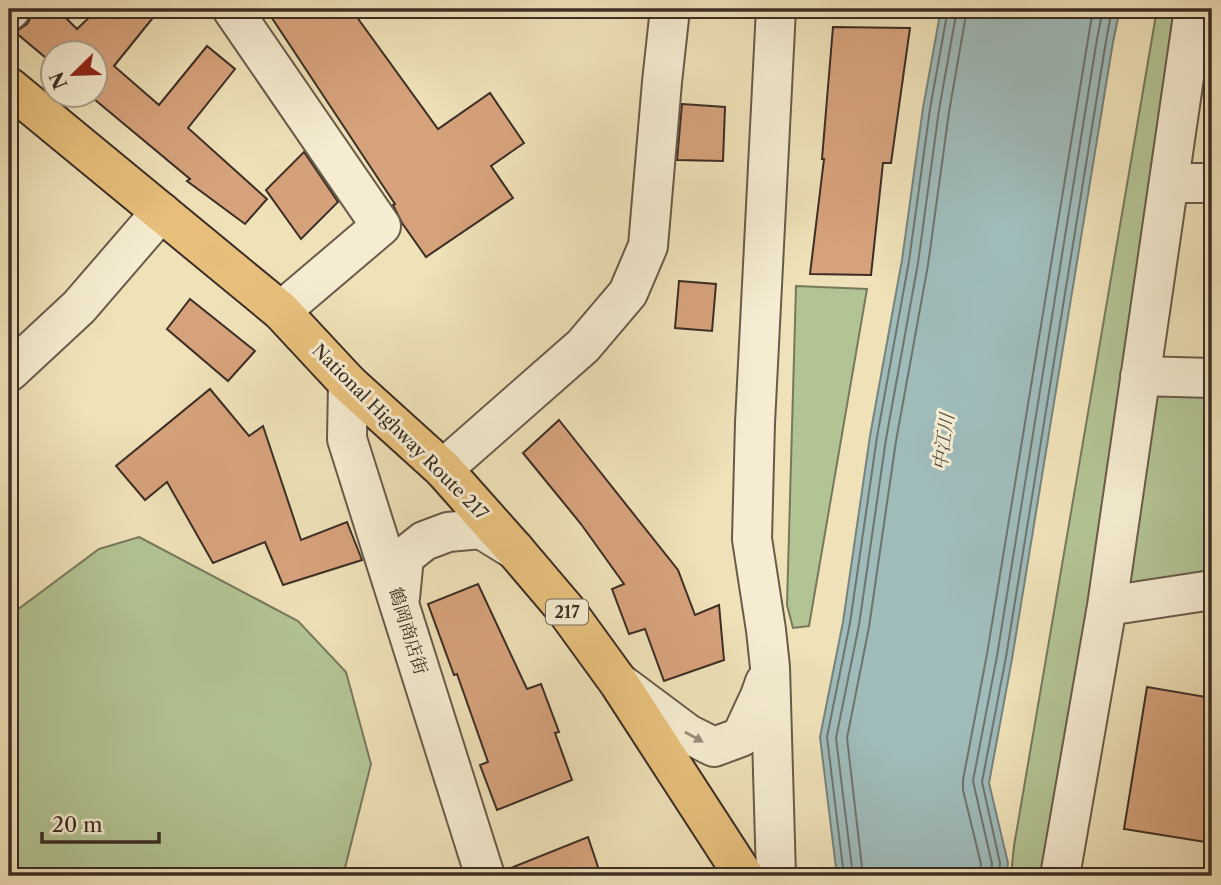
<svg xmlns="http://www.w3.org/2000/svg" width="1221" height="885" font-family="'Libre Caslon Text','Noto Serif JP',serif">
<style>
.green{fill:#b3c494;stroke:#78795c;stroke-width:2}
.water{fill:#9fbbba;stroke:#77837e;stroke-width:2}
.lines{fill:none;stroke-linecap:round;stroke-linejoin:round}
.shore{stroke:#6e7470;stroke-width:2}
.building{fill:#d6a27c;stroke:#3c2e25;stroke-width:2}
.minor-casing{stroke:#695b4a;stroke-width:42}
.tertiary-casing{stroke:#695b4a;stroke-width:42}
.trunk-casing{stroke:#3c2e25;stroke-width:42}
.minor{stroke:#f5ecd1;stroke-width:38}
.tertiary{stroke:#f5ecd1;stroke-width:38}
.trunk{stroke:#e8c07c;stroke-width:38}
.oneway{fill:#988d7b}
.labels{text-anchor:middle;stroke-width:6;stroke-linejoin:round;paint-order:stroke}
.shield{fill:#f5ecd1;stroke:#746759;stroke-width:2}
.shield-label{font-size:16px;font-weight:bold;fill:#3c2e25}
.street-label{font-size:18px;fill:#3c2e25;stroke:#f5ecd1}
.water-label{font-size:19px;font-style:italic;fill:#55514a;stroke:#f5ecd1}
</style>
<rect width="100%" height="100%" fill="#efe1b8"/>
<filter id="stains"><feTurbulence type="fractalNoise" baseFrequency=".00286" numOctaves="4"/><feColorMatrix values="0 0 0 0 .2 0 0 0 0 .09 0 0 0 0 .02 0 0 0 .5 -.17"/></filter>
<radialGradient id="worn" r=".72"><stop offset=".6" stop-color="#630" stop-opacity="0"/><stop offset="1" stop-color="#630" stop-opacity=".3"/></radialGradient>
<path class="green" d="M1157 9H1189L1048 876H1011L1014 846Z
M796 286 867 289 809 626 793 628 787 605Z
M1151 384 1212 386V579L1118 593Z
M139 537 298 621 346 672 371 764 343 876H9V616L99 549Z"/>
<path class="water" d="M941 9H1120L1113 42 1012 659 989 783 1008 863 1006 876H837L820 737 843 622 870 436 902 260 923 108Z"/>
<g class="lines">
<path class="shore" d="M844 876 827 737 850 623 877 437 909 261 930 109 948 9
M853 876 836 738 859 625 886 439 918 263 939 110 957 9
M863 876 847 738 869 627 896 441 928 265 949 112 967 9
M980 876 981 864 963 790V780L987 654 1093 9
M990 876 992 864 973 781 997 656 1097 39 1103 9
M999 876 1000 863 982 782 1006 657 1106 41 1112 9"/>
</g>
<path class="building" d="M32 9H57L77 29 98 9H160L114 66 159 105 207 46 235 69 188 128 267 199 245 224 187 181 190 179 88 94H94V52H52V63L15 32 27 24 32 15Z
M266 9H351L438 129 490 93 524 143 491 166 513 198 426 257 402 223 393 205 395 204Z
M833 27 910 28 891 163H883L871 275 810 274 824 159H822Z
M682 104 725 107 723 161 677 160Z
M304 152 338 202 301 239 266 190Z
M679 281 716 284 712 331 675 328Z
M190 299 255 351 228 381 167 329Z
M210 389 249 436 263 426 301 540 347 522 362 560 283 585 265 542 213 563 167 482 145 500 116 466Z
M559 420 678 570 695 615 719 605 724 660 664 681 645 629 629 634 612 589 624 584 581 524 523 453Z
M478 584 527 689 541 684 559 732 555 733 572 780 497 810 480 765 488 762 457 674 454 675 428 604Z
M1147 687 1212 698V843L1124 829Z
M588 837 601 876H506V870Z"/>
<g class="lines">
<defs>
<path id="minor" d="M232 9 381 226 281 311
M9 11 11 9
M1169 183H1212
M9 372 79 307 161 212
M1140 376 1212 378
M348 383 347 439 485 876
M443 469 583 346 628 293 648 246 662 82 670 9
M400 598 404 557 424 541 448 532 481 529 515 550
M1107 606 1212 590
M1060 876 1107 606 1194 9"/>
<path id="tertiary" d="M776 9 755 423 752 539 766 630 770 667 776 876
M621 684 688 734 714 747 741 737 760 696 765 682"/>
<path id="trunk" d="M9 87 281 311 348 383 443 469 515 550 566 610 619 683 744 876"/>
</defs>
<use href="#minor" class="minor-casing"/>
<use href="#tertiary" class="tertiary-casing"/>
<use href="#trunk" class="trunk-casing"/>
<use href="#minor" class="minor"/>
<use href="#tertiary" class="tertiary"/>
<use href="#trunk" class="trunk"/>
</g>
<defs><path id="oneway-solid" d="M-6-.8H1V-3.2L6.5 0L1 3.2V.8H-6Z" transform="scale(1.75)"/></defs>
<use class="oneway" href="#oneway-solid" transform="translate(694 737) rotate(29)"/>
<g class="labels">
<rect class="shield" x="546" y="599.5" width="42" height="25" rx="5"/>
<g class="shield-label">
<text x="567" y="618">217</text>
</g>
<g class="street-label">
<text transform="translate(400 432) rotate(45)" y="6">National Highway Route 217</text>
<text transform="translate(408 631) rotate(73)" y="6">鶴岡商店街</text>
</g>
<g class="water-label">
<text transform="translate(943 442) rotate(-82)" y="7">中江川</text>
</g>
</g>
<rect width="1221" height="885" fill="none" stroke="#efe1b8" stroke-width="35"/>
<rect x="10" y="10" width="1200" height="864" fill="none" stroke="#3c2e25" stroke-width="3.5"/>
<rect x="18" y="18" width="1186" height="850" fill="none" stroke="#3c2e25" stroke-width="2"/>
<g transform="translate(74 74) rotate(247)"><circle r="33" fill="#f5ecd1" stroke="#aba08c" stroke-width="2"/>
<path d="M0-5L12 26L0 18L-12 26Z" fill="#8f2418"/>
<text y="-10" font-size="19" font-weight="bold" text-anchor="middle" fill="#3c2e25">N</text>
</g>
<path d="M42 832v10h117v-10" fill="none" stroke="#3c2e25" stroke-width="3.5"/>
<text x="52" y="832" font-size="21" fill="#3c2e25" stroke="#f5ecd1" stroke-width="5" paint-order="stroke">20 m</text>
<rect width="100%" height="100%" filter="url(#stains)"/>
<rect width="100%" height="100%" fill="url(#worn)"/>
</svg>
